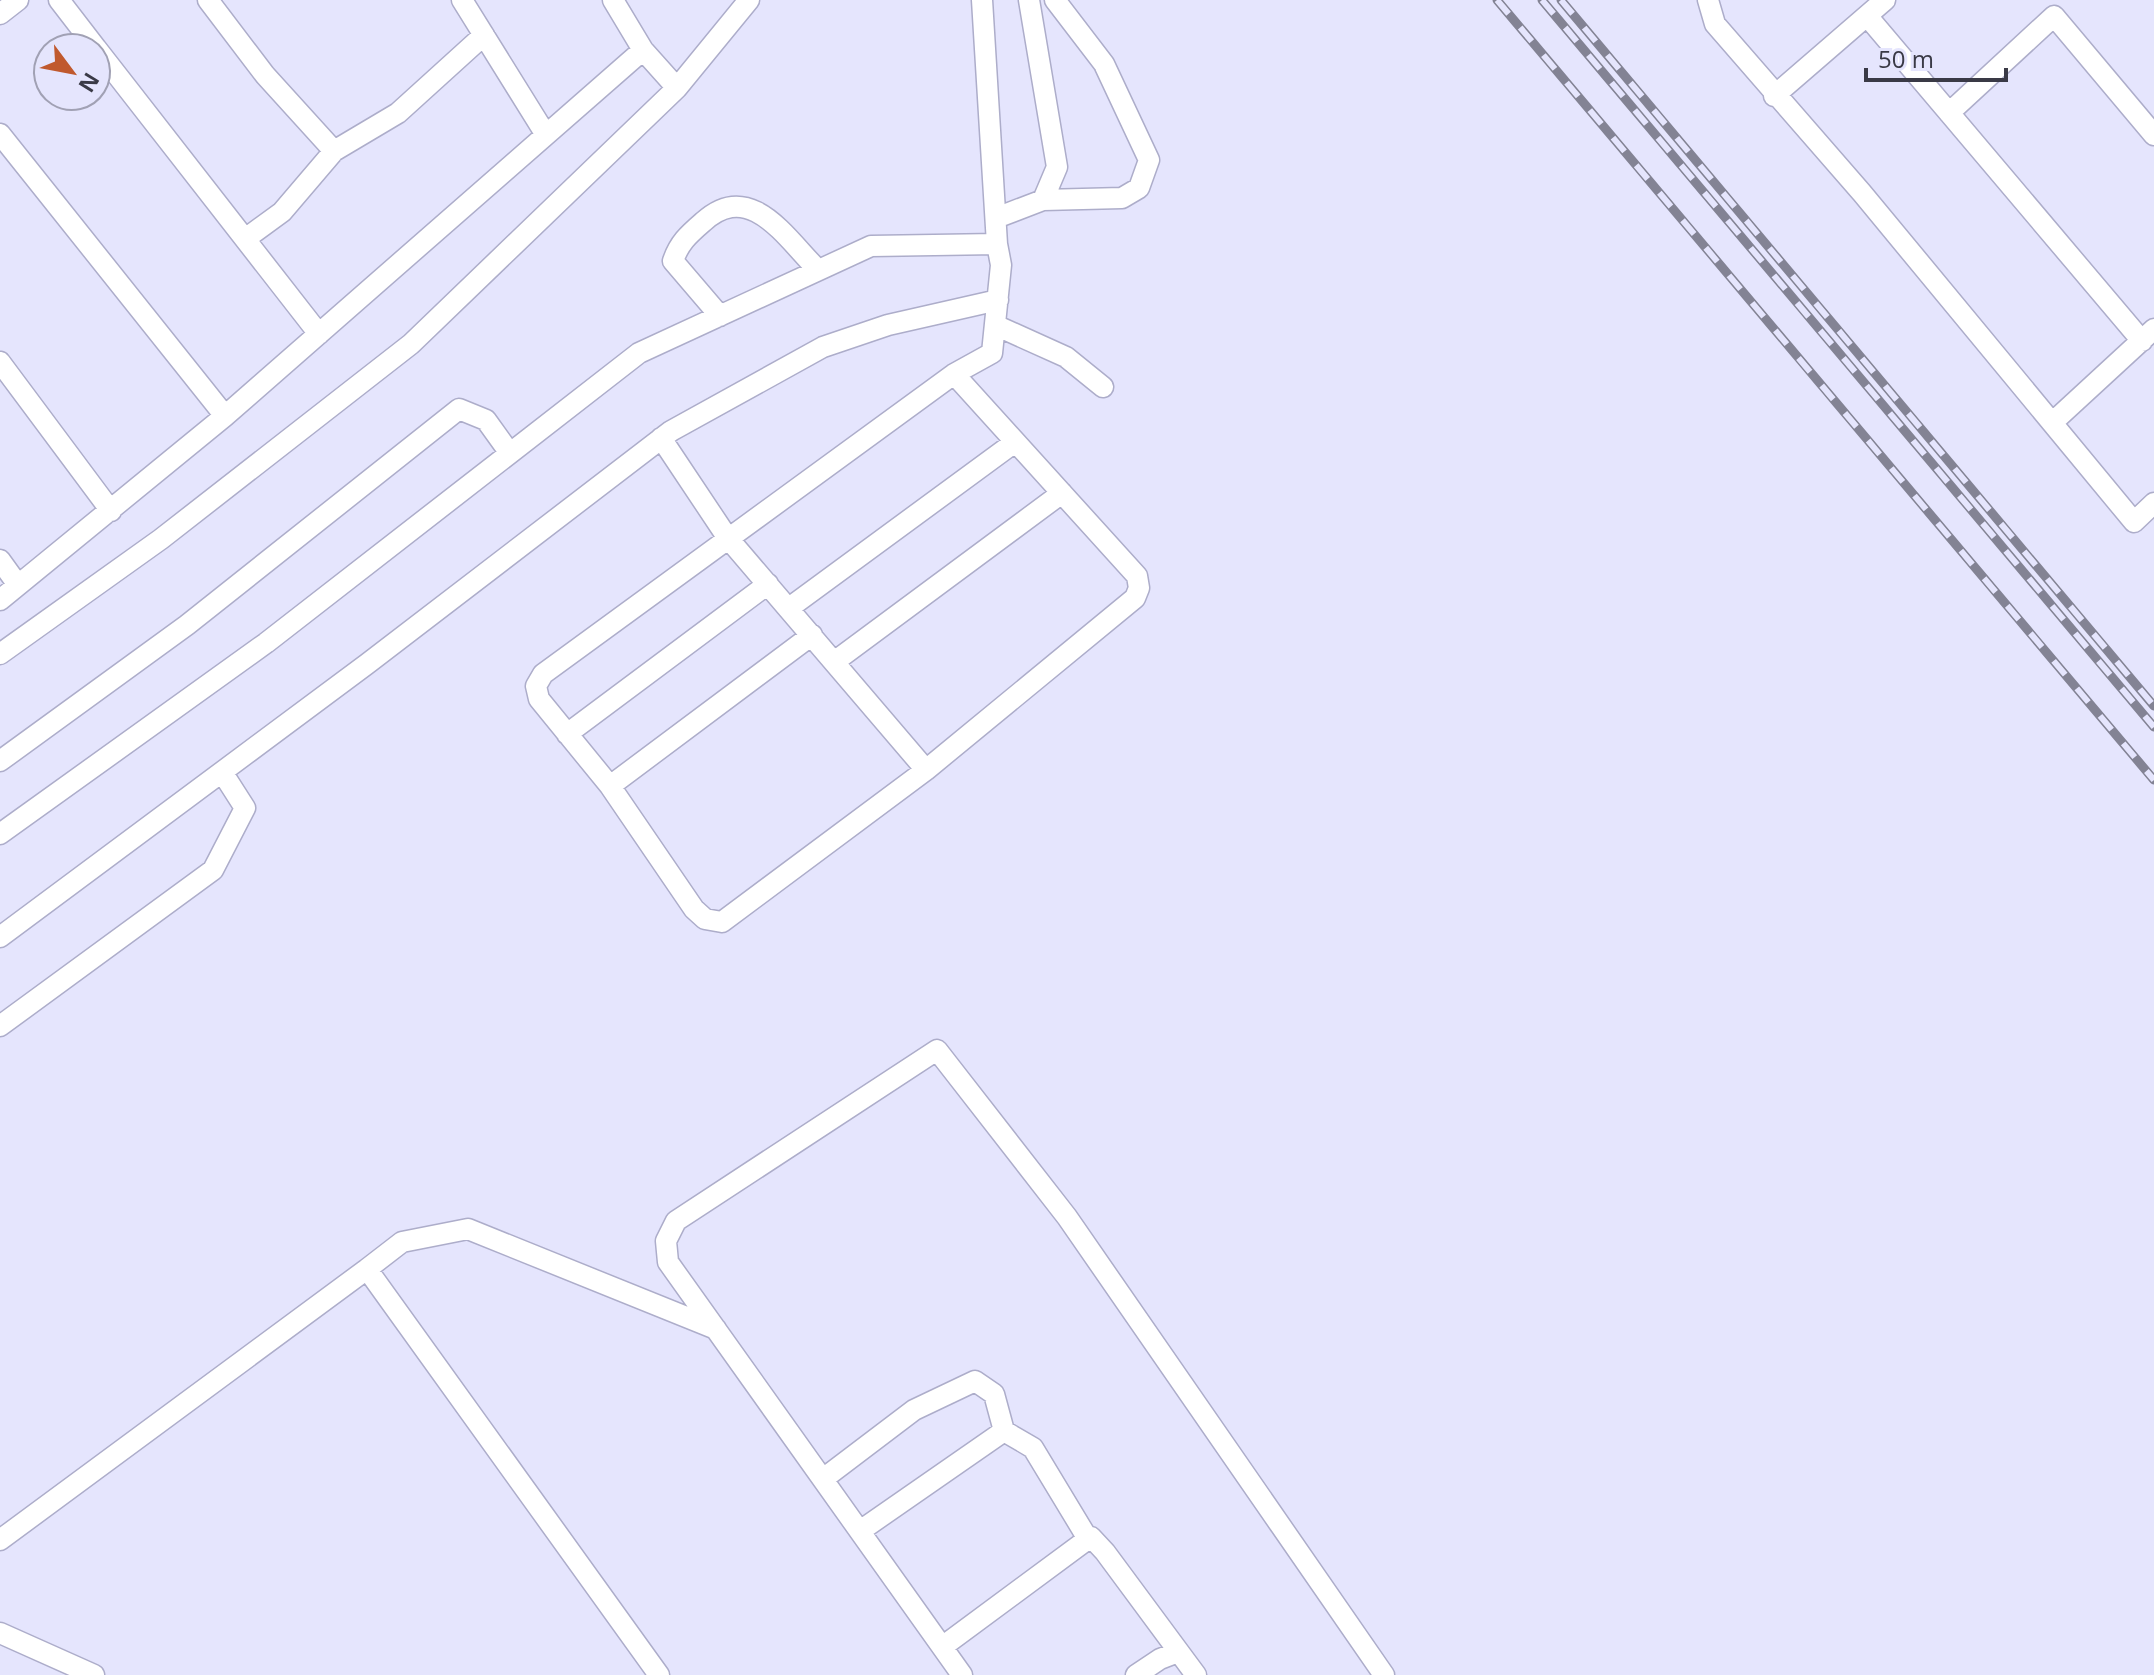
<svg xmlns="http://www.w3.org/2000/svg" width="2154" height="1675" font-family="'Open Sans',sans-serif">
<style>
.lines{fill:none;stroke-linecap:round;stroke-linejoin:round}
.minor-casing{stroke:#adadca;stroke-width:23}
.minor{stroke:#fff;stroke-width:20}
.rail-casing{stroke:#838394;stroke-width:9}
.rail{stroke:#e5e5fd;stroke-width:6;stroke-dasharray:18;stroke-linecap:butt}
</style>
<rect width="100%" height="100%" fill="#e5e5fd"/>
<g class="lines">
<defs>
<path id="minor" d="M59 0 96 48
M208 0 265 75 334 151 282 212 245 239
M462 0 546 135
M613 0 643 50 677 88 749 0
M1708 0 1715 24 1862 193 2134 522 2154 503
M0 14 18 0
M1868 17 2142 341
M96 48 319 334
M1774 96 1885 0
M1949 113 2054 16 2154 135
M0 134 225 416
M334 151 398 113 484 35
M1043 200 1122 198 1139 188 1149 160 1104 64 1055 0
M996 218 1043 200 1057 167 1029 0
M720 316 673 261C679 243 688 235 703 222 750 179 785 237 818 270
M995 325 1066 357 1103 387
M0 362 111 511
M954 374 1137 576 1139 588 1135 598 926 770 722 922 705 919 694 909 610 786 539 699 536 686 543 674 954 374 992 353 1001 265 997 244
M2053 422 2154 329
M661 438 727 537 926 770
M0 560 18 585
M0 600 225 416 643 50
M789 608 1015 442
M0 654 161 539 411 344 677 88
M834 662 1062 493
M567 734 768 584
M0 761 187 625 459 409 486 420 509 452
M610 786 812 635
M0 834 266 643 639 353 871 246 997 244 982 0
M0 937 367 664 671 431 823 347 888 325 998 300
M0 1026 213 870 245 808 222 772
M367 1269 402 1242 468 1229 716 1329
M823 1479 914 1410 975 1381 994 1394 1004 1431 1033 1448 1088 1539 1091 1537 1105 1552 1196 1675
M860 1531 1004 1431
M0 1540 367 1269 659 1675
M0 1633 94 1675
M942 1647 1088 1539
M962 1675 668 1262 666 1241 676 1221 937 1050 1067 1217 1384 1675
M1136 1675 1160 1659 1178 1652"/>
</defs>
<use href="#minor" class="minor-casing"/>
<use href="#minor" class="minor"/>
<defs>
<path id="rail" d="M1497 0 2154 780
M1542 0 2154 727
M1561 0 2154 706"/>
</defs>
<use href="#rail" class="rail-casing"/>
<use href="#rail" class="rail"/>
</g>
<g transform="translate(72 72) rotate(122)"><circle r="38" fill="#e5e5fd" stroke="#a1a1b4" stroke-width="2"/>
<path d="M0-6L14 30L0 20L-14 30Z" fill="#c0592e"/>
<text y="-12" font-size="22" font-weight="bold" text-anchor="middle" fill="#3a3a46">N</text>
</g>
<path d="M1866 68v12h140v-12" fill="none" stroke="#3a3a46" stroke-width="4"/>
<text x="1878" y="68" font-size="24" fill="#3a3a46" stroke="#e5e5fd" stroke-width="6" paint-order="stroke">50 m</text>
</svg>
